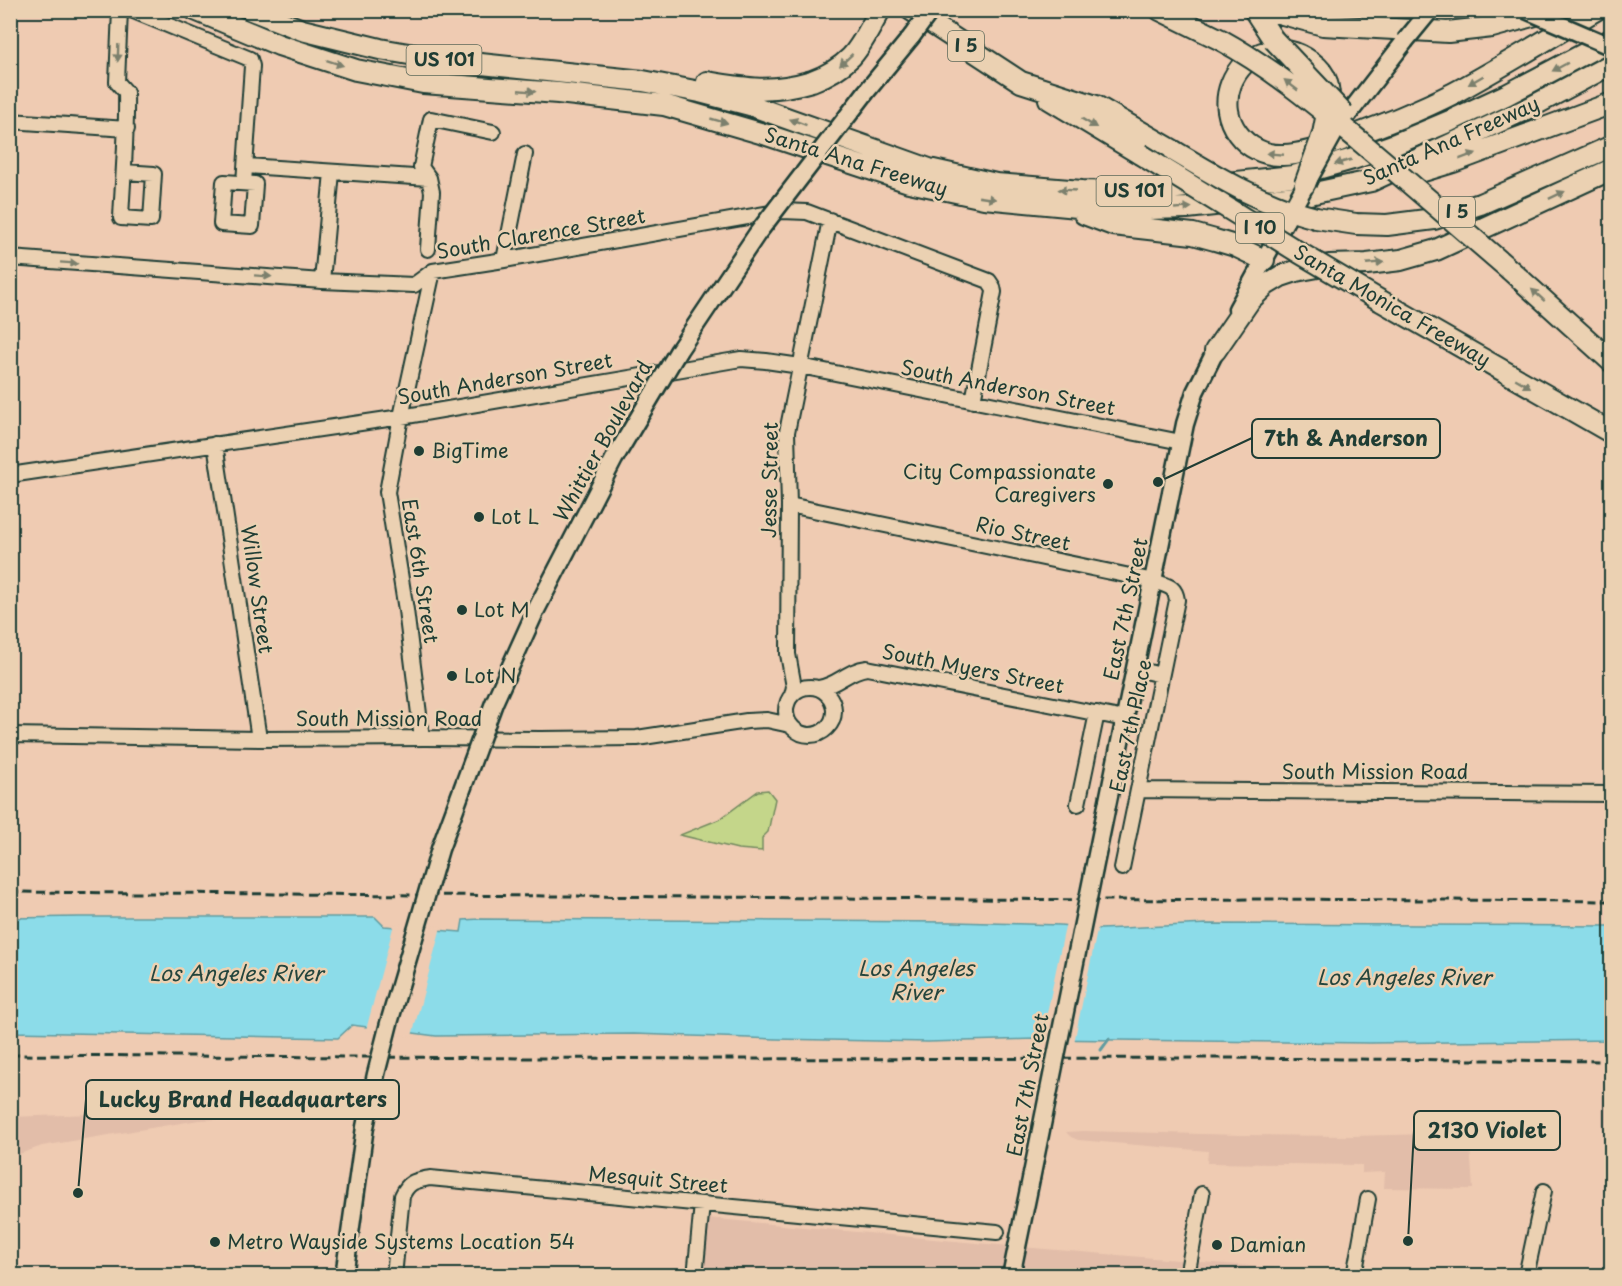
<svg xmlns="http://www.w3.org/2000/svg" width="1622" height="1286" font-family="'Playpen Sans',sans-serif">
<style>
.built{fill:#e2bda9}
.green{fill:#c4d68a;stroke:#728a5f;stroke-width:1.5}
.water{fill:#8cdce9;stroke:#609ca1;stroke-width:1.5}
.pier{fill:#efcbb2}
.lines{fill:none;stroke-linecap:round;stroke-linejoin:round}
.stream{stroke:#609ca1;stroke-width:3}
.minor-casing{stroke:#1f3d34;stroke-width:18}
.major-casing{stroke:#1f3d34;stroke-width:21}
.highway-casing{stroke:#1f3d34;stroke-width:24}
.minor{stroke:#ebd1b2;stroke-width:14}
.major{stroke:#ebd1b2;stroke-width:16}
.highway{stroke:#ebd1b2;stroke-width:20}
.rail{stroke:#1f3d34;stroke-width:3;stroke-dasharray:9 4.5;stroke-linecap:butt}
.major-bridge-casing{stroke:#1f3d34;stroke-width:21;stroke-linecap:butt}
.highway-bridge-casing{stroke:#1f3d34;stroke-width:24;stroke-linecap:butt}
.major-bridge{stroke:#ebd1b2;stroke-width:16}
.highway-bridge{stroke:#ebd1b2;stroke-width:20}
.oneway{fill:#7b806d}
.poi-dot{fill:#1f3d34;stroke:#ebd1b2;stroke-width:2}
.labels{text-anchor:middle;stroke-width:5;stroke-linejoin:round;paint-order:stroke}
.shield{fill:#ebd1b2;stroke:#5c695a;stroke-width:1.5}
.shield-label{font-size:18px;font-weight:bold;fill:#1f3d34}
.street-label{font-size:20px;fill:#1f3d34;stroke:#ebd1b2}
.poi-label{font-size:20px;fill:#1f3d34;stroke:#ebd1b2;text-anchor:start}
.water-label{font-size:21px;font-style:italic;fill:#24453d;stroke:#ebd1b2}
.leader{fill:none;stroke:#1f3d34;stroke-width:2}
.callout-dot{fill:#1f3d34;stroke:#ebd1b2;stroke-width:2}
.callout{fill:#ebd1b2;stroke:#1f3d34;stroke-width:2}
.callout-label{font-size:21px;text-anchor:middle;font-weight:bold;fill:#1f3d34}
</style>
<rect width="100%" height="100%" fill="#efcbb2"/>
<filter id="ink" filterUnits="userSpaceOnUse"><feTurbulence type="fractalNoise" baseFrequency=".0167" numOctaves="2"/><feDisplacementMap in="SourceGraphic" scale="12" xChannelSelector="R" yChannelSelector="G"/><feConvolveMatrix kernelMatrix="1 2 1 2 8 2 1 2 1" color-interpolation-filters="sRGB"/></filter>
<g filter="url(#ink)">
<path class="built" d="M1602 1096H1611V1128H1602Z
M281 1101 282 1116 199 1120 42 1146 11 1157V1117L119 1113 193 1106Z
M1083 1131 1241 1135 1352 1136 1469 1133 1473 1189 1384 1188 1385 1172 1362 1173V1165L1207 1163 1208 1151 1078 1140 1071 1137 1066 1132Z
M707 1218 998 1245 1274 1268 1272 1276H702Z"/>
<path class="green" d="M768 790 775 799 768 832 762 838V851L738 849 680 835 720 819 758 791Z"/>
<path class="water" d="M79 917H375L384 926 461 932 463 920 480 919 955 922 1060 925 1101 929 1207 924 1611 926V1040L1370 1043 1037 1039 928 1042 776 1039 634 1034 436 1036 352 1025 338 1038 11 1032V918Z"/>
<path class="pier" d="M1066 922 1098 926 1074 1043 1041 1042Z
M394 924 441 927 412 1036 366 1030Z"/>
<g class="lines">
<path class="stream" d="M1101 1050 1109 1039"/>
<defs>
<path id="minor" d="M120 10 117 82 126 92C127 134 123 176 121 218L151 220 154 174 124 172
M131 10 250 59 252 66 244 183
M10 121 127 129
M246 166 429 178
M224 182 255 184 252 226 221 224Z
M428 249 432 192 429 178 421 167 431 119 493 132
M10 258 322 281 414 285 433 271 504 260 782 211 807 212 989 281 993 287 994 292 973 401
M504 260 525 154
M322 281 332 172
M215 444 259 739
M10 475 401 417 741 359 766 361 800 366 1181 442
M789 505 1154 581C1166 586 1175 585 1177 600L1122 868
M1136 669 1161 675
M786 711a24 24 0 1 1 48 0a24 24 0 1 1-48 0Z
M819 688C838 685 848 670 867 668L1125 719
M792 695 794 687 788 654 789 505 787 432 830 220
M10 735 259 739 426 738 541 739 637 738 747 721 767 720 790 725
M422 738 406 610 387 492 401 417 433 271
M1138 790 1612 794
M1078 804 1097 713
M394 1276 402 1196C409 1181 415 1181 430 1178L997 1232
M695 1276 702 1204
M1187 1276 1202 1194
M1354 1276 1368 1199
M1526 1276 1544 1191"/>
<path id="major" d="M866 92 912 36
M1340 125 1405 41
M1237 309 1286 220
M1094 869 1185 424 1195 392 1221 340
M1011 1276 1031 1179"/>
<path id="highway" d="M195 10 279 45 356 70 423 83 558 93 664 105 767 135 909 182 984 198 1109 210 1187 208 1305 195 1371 181 1531 107 1612 64
M251 10 302 30 380 49 443 60 643 81 700 92 750 105 929 169 996 184 1082 191 1117 192 1158 190 1293 176 1353 159 1393 145 1450 121 1506 95 1612 39
M911 10 1021 82 1096 106 1174 151
M1160 10 1221 40
M1254 10 1273 39
M1268 10 1323 25 1448 32 1492 27 1554 10
M707 82C748 89 771 93 812 81 826 76 840 68 851 57 863 44 871 26 880 10
M1049 99 1140 154
M1329 103C1330 81 1324 69 1305 58 1277 41 1243 53 1231 84 1217 120 1246 157 1283 155 1301 155 1327 146 1345 139 1382 125 1419 111 1454 93 1502 67 1549 38 1596 10
M1407 176 1453 162 1612 103
M1084 214 1113 225 1193 234 1215 240 1235 246 1264 260
M1316 218 1356 224 1387 225 1434 219 1480 204 1612 146
M1510 270 1612 362
M1381 301 1612 433
M1215 351 1250 300 1266 285 1281 276 1296 271 1329 265 1367 264 1401 260 1436 250 1612 169"/>
</defs>
<use href="#minor" class="minor-casing"/>
<use href="#major" class="major-casing"/>
<use href="#highway" class="highway-casing"/>
<use href="#minor" class="minor"/>
<use href="#major" class="major"/>
<use href="#highway" class="highway"/>
<path class="rail" d="M10 892 1111 900 1259 899 1612 901
M10 1055 710 1059 1220 1058 1612 1061"/>
<defs>
<path id="major-bridge" d="M1526 10 1612 47
M912 36 931 10
M1405 41 1428 13
M1286 220 1336 130
M1031 1179 1094 869
M344 1276 365 1127 376 1074 389 1023 440 849 494 703 517 652 536 610 614 459 679 350 757 234 866 92"/>
<path id="highway-bridge" d="M1273 39 1344 114
M1221 40C1272 68 1316 105 1361 142 1411 184 1460 227 1510 270
M1174 151C1219 178 1264 205 1316 218
M1140 154 1300 253 1381 301
M1305 184 1323 134 1329 103"/>
</defs>
<use href="#major-bridge" class="major-bridge-casing"/>
<use href="#highway-bridge" class="highway-bridge-casing"/>
<use href="#major-bridge" class="major-bridge"/>
<use href="#highway-bridge" class="highway-bridge"/>
</g>
<defs><path id="oneway-solid" d="M-6-.8H1V-3.2L6.5 0L1 3.2V.8H-6Z" transform="scale(1.5)"/></defs>
<g class="oneway">
<use href="#oneway-solid" transform="translate(118 53) rotate(92)"/>
<use href="#oneway-solid" transform="translate(846 60) rotate(137)"/>
<use href="#oneway-solid" transform="translate(335 63) rotate(18)"/>
<use href="#oneway-solid" transform="translate(1560 67) rotate(152)"/>
<use href="#oneway-solid" transform="translate(1476 80) rotate(150)"/>
<use href="#oneway-solid" transform="translate(1291 85) rotate(-142)"/>
<use href="#oneway-solid" transform="translate(527 91) rotate(5)"/>
<use href="#oneway-solid" transform="translate(719 121) rotate(16)"/>
<use href="#oneway-solid" transform="translate(798 122) rotate(-160)"/>
<use href="#oneway-solid" transform="translate(1089 123) rotate(31)"/>
<use href="#oneway-solid" transform="translate(1275 154) rotate(-175)"/>
<use href="#oneway-solid" transform="translate(1468 156) rotate(-20)"/>
<use href="#oneway-solid" transform="translate(1343 162) rotate(164)"/>
<use href="#oneway-solid" transform="translate(1067 190) rotate(-177)"/>
<use href="#oneway-solid" transform="translate(1557 195) rotate(-25)"/>
<use href="#oneway-solid" transform="translate(987 198) rotate(8)"/>
<use href="#oneway-solid" transform="translate(1183 208) rotate(-3)"/>
<use href="#oneway-solid" transform="translate(69 263) rotate(4)"/>
<use href="#oneway-solid" transform="translate(1375 263) rotate(-5)"/>
<use href="#oneway-solid" transform="translate(263 276) rotate(4)"/>
<use href="#oneway-solid" transform="translate(1538 295) rotate(-138)"/>
<use href="#oneway-solid" transform="translate(1523 383) rotate(30)"/>
</g>
</g>
<g class="poi-dot">
<circle cx="419" cy="451" r="6"/>
<circle cx="1108" cy="484" r="6"/>
<circle cx="479" cy="517" r="6"/>
<circle cx="462" cy="610" r="6"/>
<circle cx="452" cy="676" r="6"/>
<circle cx="215" cy="1242" r="6"/>
<circle cx="1217" cy="1245" r="6"/>
</g>
<g class="labels">
<g class="shield">
<rect x="948" y="31" width="36" height="30" rx="4.5"/>
<rect x="406.5" y="45" width="75" height="30" rx="4.5"/>
<rect x="1096.5" y="176" width="75" height="30" rx="4.5"/>
<rect x="1439" y="197" width="36" height="30" rx="4.5"/>
<rect x="1236" y="213" width="48" height="30" rx="4.5"/>
</g>
<g class="shield-label">
<text x="966" y="52">I 5</text>
<text x="444" y="66">US 101</text>
<text x="1134" y="197">US 101</text>
<text x="1457" y="218">I 5</text>
<text x="1260" y="234">I 10</text>
</g>
<g class="street-label">
<text transform="translate(1451 141) rotate(-24)" y="7">Santa Ana Freeway</text>
<text transform="translate(856 162) rotate(17)" y="7">Santa Ana Freeway</text>
<text transform="translate(541 234) rotate(-10)" y="7">South Clarence Street</text>
<text transform="translate(1392 306) rotate(30)" y="7">Santa Monica Freeway</text>
<text transform="translate(505 379) rotate(-10)" y="7">South Anderson Street</text>
<text transform="translate(1008 388) rotate(11)" y="7">South Anderson Street</text>
<text transform="translate(603 441) rotate(-61)" y="7">Whittier Boulevard</text>
<text transform="translate(770 480) rotate(-89)" y="7">Jesse Street</text>
<text transform="translate(1023 534) rotate(12)" y="7">Rio Street</text>
<text transform="translate(420 571) rotate(81)" y="7">East 6th Street</text>
<text transform="translate(257 589) rotate(82)" y="7">Willow Street</text>
<text transform="translate(1126 609) rotate(-78)" y="7">East 7th Street</text>
<text transform="translate(973 669) rotate(11)" y="7">South Myers Street</text>
<text x="389" y="726">South Mission Road</text>
<text transform="translate(1131 726) rotate(-78)" y="7">East 7th Place</text>
<text x="1375" y="779">South Mission Road</text>
<text transform="translate(1028 1085) rotate(-79)" y="7">East 7th Street</text>
<text transform="translate(658 1180) rotate(5)" y="7">Mesquit Street</text>
</g>
<g class="poi-label">
<text x="431" y="458">BigTime</text>
<text x="1096" y="479" text-anchor="end">City Compassionate<tspan x="1096" dy="23">Caregivers</tspan></text>
<text x="491" y="524">Lot L</text>
<text x="474" y="617">Lot M</text>
<text x="464" y="683">Lot N</text>
<text x="227" y="1249">Metro Wayside Systems Location 54</text>
<text x="1229" y="1252">Damian</text>
</g>
<g class="water-label">
<text x="916" y="976">Los Angeles<tspan x="916" dy="24">River</tspan></text>
<text x="236" y="981">Los Angeles River</text>
<text x="1404" y="985">Los Angeles River</text>
</g>
</g>
<path class="leader" d="M1158 482L1252 438M78 1193L86 1099M1408 1241L1414 1130"/>
<g class="callout-dot">
<circle cx="1158" cy="482" r="6"/>
<circle cx="78" cy="1193" r="6"/>
<circle cx="1408" cy="1241" r="6"/>
</g>
<g class="callout">
<rect x="1252" y="419" width="188" height="39" rx="6"/>
<rect x="86" y="1080" width="313" height="39" rx="6"/>
<rect x="1414" y="1111" width="146" height="39" rx="6"/>
</g>
<g class="callout-label">
<text x="1346" y="446">7th &amp; Anderson</text>
<text x="243" y="1107">Lucky Brand Headquarters</text>
<text x="1487" y="1138">2130 Violet</text>
</g>
<rect width="1622" height="1286" fill="none" stroke="#ebd1b2" stroke-width="36"/>
<rect x="18" y="18" width="1586" height="1250" fill="none" stroke="#1f3d34" stroke-width="2" filter="url(#ink)"/>
</svg>
